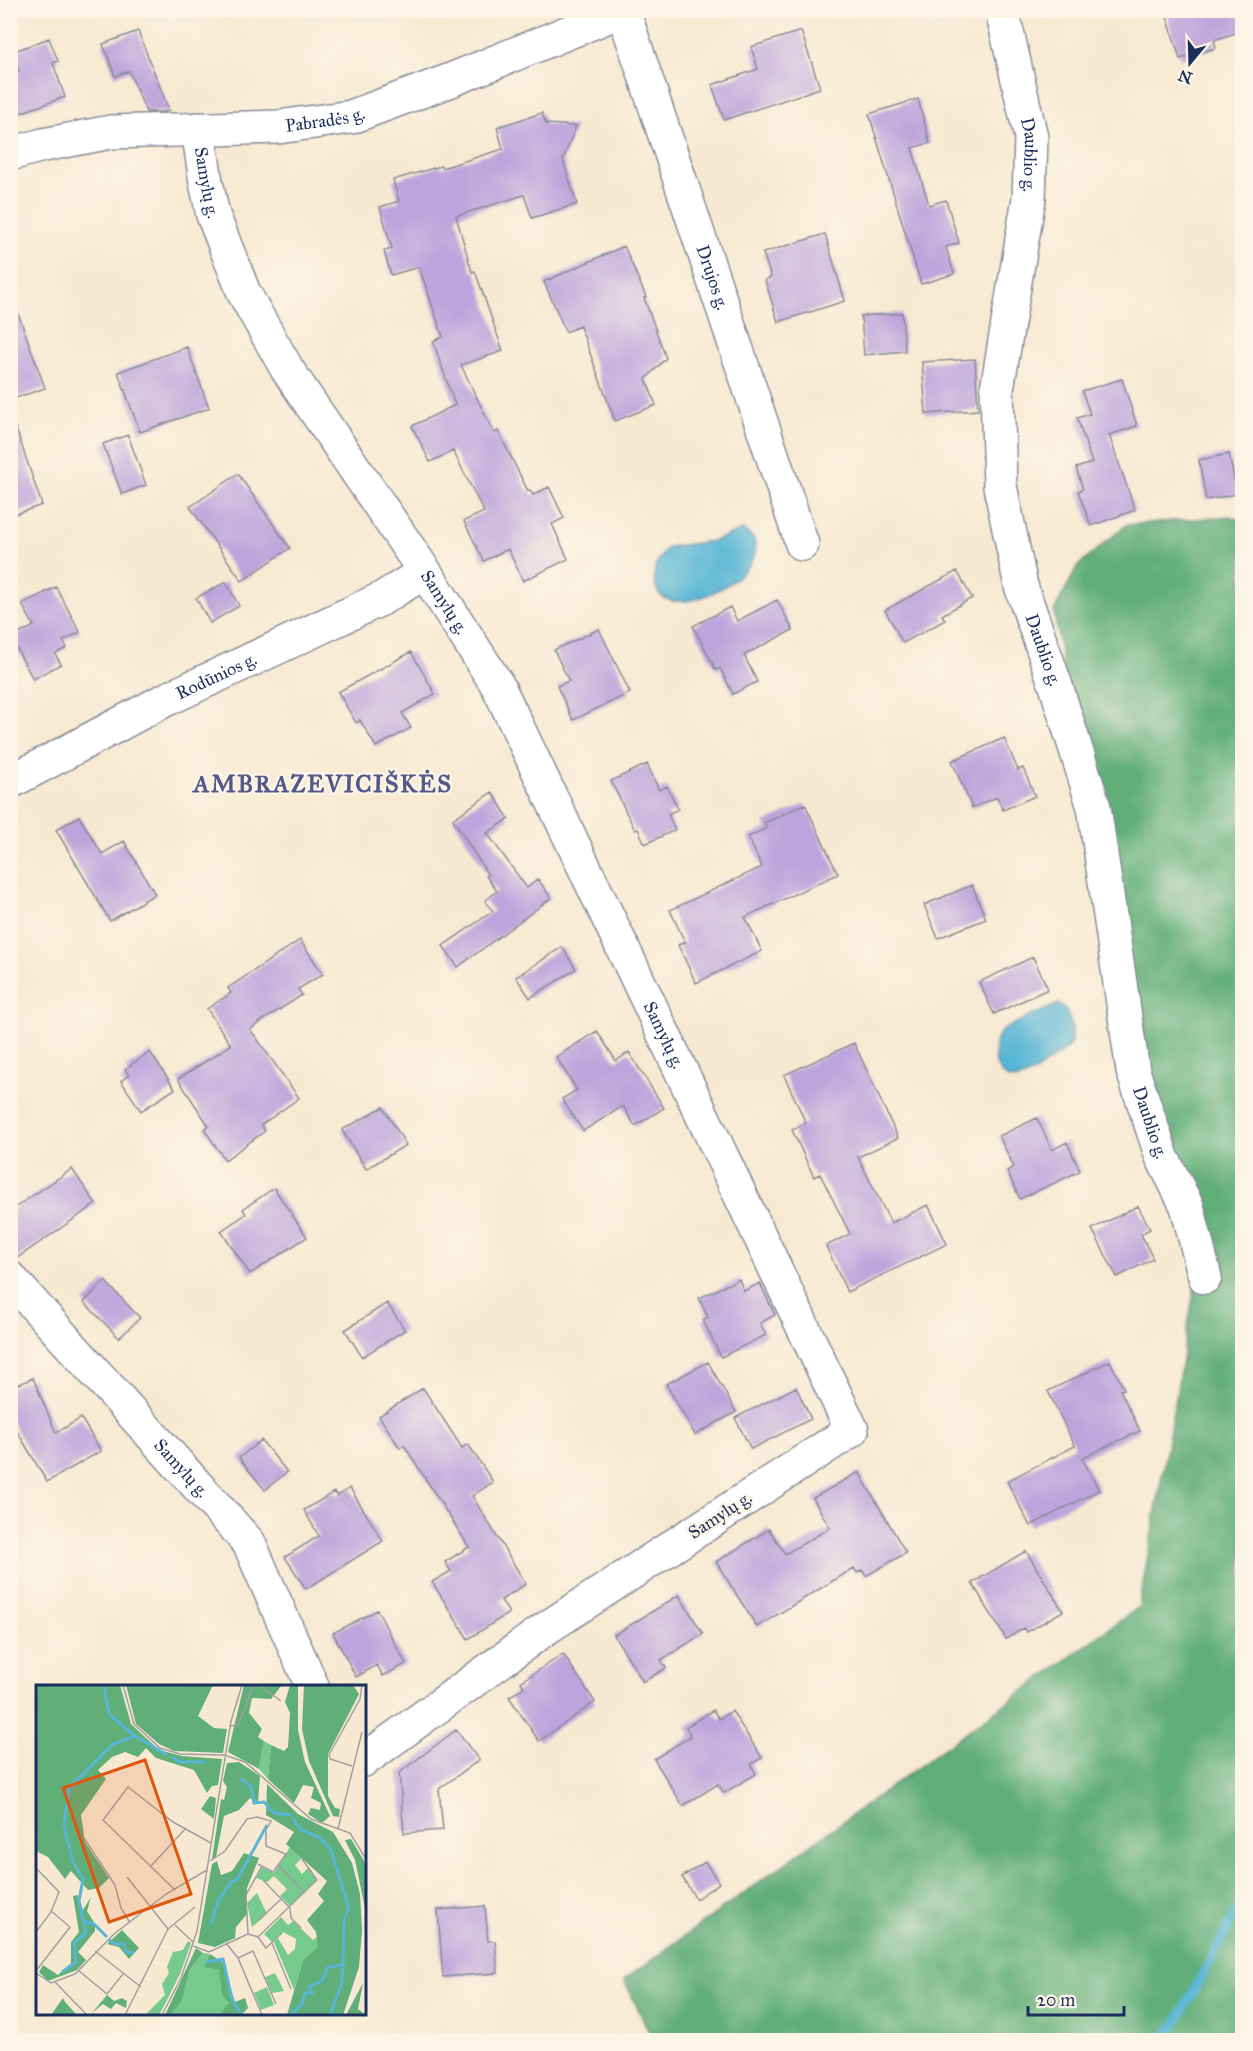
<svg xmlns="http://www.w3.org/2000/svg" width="1253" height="2051" font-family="'IM FELL Great Primer',serif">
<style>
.forest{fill:#60ae78;stroke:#3e6e6b;stroke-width:1.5}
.water{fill:#57b6d5;stroke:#39729a;stroke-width:1.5}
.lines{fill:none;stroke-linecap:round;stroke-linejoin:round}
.stream{stroke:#57b6d5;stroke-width:9}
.building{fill:#bda4dc}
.minor-casing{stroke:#898c98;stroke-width:36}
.minor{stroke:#fff;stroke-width:33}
.labels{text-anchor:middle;stroke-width:5;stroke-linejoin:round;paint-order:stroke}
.street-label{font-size:18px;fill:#1b2f5e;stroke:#fcf5e5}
.district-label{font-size:24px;font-weight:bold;letter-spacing:1.5px;fill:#54588a;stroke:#fcf5e5}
.inset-river{fill:none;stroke:#57b6d5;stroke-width:3}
.inset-road{fill:none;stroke:#9f9fa3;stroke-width:1.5}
.view{fill:#de5710;fill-opacity:0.15;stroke:#de5710;stroke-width:3}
.inset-edge{fill:none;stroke:#1b2f5e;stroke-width:3}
</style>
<rect width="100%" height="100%" fill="#fcf5e5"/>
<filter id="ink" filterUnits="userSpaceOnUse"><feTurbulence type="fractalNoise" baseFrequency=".0167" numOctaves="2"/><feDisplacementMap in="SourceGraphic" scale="12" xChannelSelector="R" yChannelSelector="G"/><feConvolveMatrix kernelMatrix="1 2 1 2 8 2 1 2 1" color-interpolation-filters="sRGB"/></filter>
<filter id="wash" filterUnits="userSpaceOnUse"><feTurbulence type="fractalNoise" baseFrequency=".008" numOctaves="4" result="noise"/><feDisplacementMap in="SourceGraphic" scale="24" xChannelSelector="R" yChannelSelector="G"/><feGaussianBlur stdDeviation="1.35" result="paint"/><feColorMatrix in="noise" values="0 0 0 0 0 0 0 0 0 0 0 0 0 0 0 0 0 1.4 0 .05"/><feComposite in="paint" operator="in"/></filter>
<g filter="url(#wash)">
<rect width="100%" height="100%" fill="#f7e9d1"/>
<path class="forest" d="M1230 516 1242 521V2040H653L624 1980 1139 1607 1207 1217 1178 1168 1149 1081 1064 674 1054 611 1078 566 1126 525Z"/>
<path class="water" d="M743 530C796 560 665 635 655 584 652 568 658 559 668 547L713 541Z
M1059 1004C1070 1011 1076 1034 1069 1046 1066 1050 1059 1054 1054 1057 1045 1065 1031 1076 1019 1079 1003 1083 995 1067 995 1054 995 1046 997 1038 1001 1032 1007 1025 1049 1009 1059 1004Z"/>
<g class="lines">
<path class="stream" d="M1161 2040 1174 2027 1242 1902"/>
</g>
<g id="blocks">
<path class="building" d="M1165 10H1242V31L1214 40 1216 48 1180 59Z
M138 31 169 110 164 112H146L129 71 115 76 103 44Z
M801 31 820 88 724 120 712 85 758 69 751 47Z
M49 38 58 61 53 63 65 97 20 113 10 86V74L19 71 12 52Z
M918 99 930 143 912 148 929 205 946 200 959 243 946 247 954 274 921 284 869 114Z
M542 113 546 124 576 126 563 160 577 204 532 218 524 195 456 216 472 272 475 271 503 351 461 365 494 433 498 431 528 491 530 490 533 495 549 487 564 518 552 524 568 559 523 581 508 549 484 561 464 521 484 512 453 451 430 462 412 426 455 405 433 341 443 337 419 267 391 275 384 251 392 249 380 207 399 201 393 180 441 166 442 168 503 149 497 127Z
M825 234 845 301 778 322 765 280 771 277 763 253Z
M624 246 646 297 644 298 666 358 646 379 656 405 615 421 580 326 566 332 544 282Z
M10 302H14L45 388 10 400Z
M902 313 905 351 864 355 861 316Z
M187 347 209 408 140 432 118 372Z
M975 359 978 410 926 414 922 362Z
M1122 379 1137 426 1109 435 1135 510 1091 526 1078 491 1083 489 1076 468 1092 463 1077 418 1090 414 1082 391Z
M15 426 42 505 10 516V427Z
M128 435 146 485 122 494 103 444Z
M1229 454 1237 494 1206 500 1199 460Z
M238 474 290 548 242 581 190 507Z
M957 571 972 598 942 615 945 620 903 643 885 610Z
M226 582 239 606 210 623 196 598Z
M56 587 80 632 63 641 67 648 55 654 61 664 33 679 11 638 34 626 22 604Z
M777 600 793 630 744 655 757 682 733 694 720 668 716 670 693 626 730 607 737 621Z
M599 629 630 693 573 720 557 686 569 681 554 650Z
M411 652 435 694 402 713 411 728 376 747 360 720 356 723 338 692Z
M1004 738 1018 770 1023 768 1035 796 1003 810 997 797 972 808 952 761Z
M647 764 659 790 667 786 678 809 668 814 675 830 645 844 638 829 635 830 611 781Z
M492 792 509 819 487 833 527 888 538 879 551 898 458 967 443 946 493 911 485 901 497 891 486 876 488 875 453 819Z
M805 804 838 874 745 917 762 951 696 983 678 945 685 942 670 910 762 867 748 837 767 828 764 823Z
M79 816 102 854 124 841 155 894 110 921 56 830Z
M972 885 986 919 938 938 924 905Z
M300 940 323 974 298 989 302 995 250 1029 299 1098 261 1125 265 1131 225 1160 204 1129 209 1126 178 1079 231 1045 207 1009 231 993 228 988Z
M562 947 576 969 530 998 516 977Z
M1033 957 1048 989 994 1014 979 982Z
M597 1031 616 1061 629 1052 664 1108 635 1126 623 1106 583 1131 562 1099 577 1090 556 1057Z
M854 1043 898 1138 858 1157 891 1223 928 1205 947 1244 847 1292 826 1246 850 1234 820 1174 814 1177 792 1130 806 1123 784 1075Z
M150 1052 175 1089 141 1111 121 1081 129 1075 125 1069Z
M383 1107 406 1145 366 1169 342 1130Z
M1037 1118 1052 1150 1067 1142 1080 1171 1020 1199 1007 1171 1014 1167 999 1136Z
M72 1169 96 1204 14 1260H10V1211Z
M274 1188 307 1237 250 1274 221 1231 246 1214 243 1209Z
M1138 1206 1150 1229 1141 1234 1153 1259 1117 1277 1092 1229Z
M739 1279 744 1291 760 1283 775 1315 760 1323 766 1335 721 1357 703 1320 708 1317 699 1298Z
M105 1281 140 1318 119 1338 84 1302Z
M387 1303 405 1330 362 1357 345 1330Z
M1110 1361 1124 1389 1120 1390 1140 1431 1082 1458 1099 1490 1030 1526 1007 1481 1075 1446 1048 1391Z
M708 1362 736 1412 695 1435 666 1384Z
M33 1378 56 1433 81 1418 101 1451 47 1482 10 1419V1388Z
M796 1387 811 1419 751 1449 735 1418Z
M423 1388 462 1448 468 1444 493 1482 472 1496 526 1584 501 1600 509 1613 468 1639 432 1582 451 1571 445 1562 469 1547 404 1445 400 1448 379 1416Z
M261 1440 287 1472 265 1490 239 1458Z
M859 1472 906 1553 866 1576 862 1570 857 1573 854 1568 757 1627 716 1562 769 1529 785 1554 830 1528 813 1498Z
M350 1488 383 1541 306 1589 285 1557 319 1536 304 1510 334 1492 337 1496Z
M1026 1551 1063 1611 1027 1632 1024 1628 1006 1639 972 1583Z
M679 1595 703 1634 661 1660 666 1668 643 1682 614 1635Z
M377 1610 406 1664 383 1676 377 1665 356 1677 333 1633Z
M563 1654 595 1702 539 1741 509 1697 524 1687 521 1682Z
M713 1710 719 1719 732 1711 762 1758 751 1764 756 1774 724 1793 718 1784 683 1806 654 1759 691 1736 686 1727Z
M456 1730 479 1760 439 1789 443 1830 404 1833 399 1773Z
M705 1862 719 1883 696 1899 682 1877Z
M485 1906 488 1941H495L498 1973 443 1977 438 1910Z"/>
</g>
</g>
<g filter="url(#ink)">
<use href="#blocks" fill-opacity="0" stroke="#898c98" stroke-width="1.5"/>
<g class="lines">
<defs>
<g id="minor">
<path id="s1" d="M623 10 802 544"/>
<path id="s2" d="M1002 10 1031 137 1029 198 997 389 1000 486 1021 586 1056 686 1094 807 1133 1071 1162 1157 1187 1206 1205 1277"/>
<path id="s3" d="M198 129 206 182 213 215 244 293 287 369 425 572 498 686 852 1430 545 1629 364 1760"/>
<path id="s4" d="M10 154 43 145 111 132 278 127 351 117 451 80 623 10"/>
<path id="s5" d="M10 782 163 701 381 599 425 572"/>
<path id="s6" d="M10 1278 249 1543 312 1686"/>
</g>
</defs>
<use href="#minor" class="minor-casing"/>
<use href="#minor" class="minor"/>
</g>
</g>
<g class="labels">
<g class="street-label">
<text dy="6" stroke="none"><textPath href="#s4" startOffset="318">Pabradės g.</textPath></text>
<text dy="6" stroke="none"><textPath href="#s2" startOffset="148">Daublio g.</textPath></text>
<text dy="6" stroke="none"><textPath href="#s3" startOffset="54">Samylų g.</textPath></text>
<text dy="6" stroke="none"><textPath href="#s1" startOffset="282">Drujos g.</textPath></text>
<text dy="6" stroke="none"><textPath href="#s3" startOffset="540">Samylų g.</textPath></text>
<text dy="6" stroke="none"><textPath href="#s2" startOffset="652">Daublio g.</textPath></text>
<text dy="6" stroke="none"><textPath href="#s5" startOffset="232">Rodūnios g.</textPath></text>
<text dy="6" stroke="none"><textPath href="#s3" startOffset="1026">Samylų g.</textPath></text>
<text dy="6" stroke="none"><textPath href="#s2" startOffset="1138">Daublio g.</textPath></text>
<text dy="6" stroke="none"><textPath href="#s6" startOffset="256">Samylų g.</textPath></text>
<text transform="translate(720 1515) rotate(-33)" y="6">Samylų g.</text>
</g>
<g class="district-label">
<text x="323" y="792">AMBRAZEVICIŠKĖS</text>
</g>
</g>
<g transform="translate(36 1685)">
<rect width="330" height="330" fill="#f7e9d1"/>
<path d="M228 56 235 60 232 94 223 84ZM254 162 267 172 259 180 266 189 273 182 281 195 254 221 244 211 251 204 238 191 231 197 220 193 226 182 238 188ZM221 208 231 229 216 242 211 218ZM245 232 252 240 257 236 277 255 281 252 283 262 267 275 258 305 238 257 242 253 252 270 259 264 260 254 247 247 236 257 228 249ZM152 256 155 258 144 289 128 321 123 330H109L129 310 126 299 133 288 131 282 137 267 147 265ZM167 268 174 269 170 277 173 283 183 285 192 321 184 330H135L146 316 154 284ZM239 288 248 306 236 308 229 292ZM231 302 238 320 225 325 218 308Z" fill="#76ca8d"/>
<path d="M0 0H84L95 39 123 65 146 71 186 74 182 100 176 101 171 108 158 85 120 73 110 63 102 72 89 67 76 72 62 85 70 94 45 130 49 157 73 193 63 203 52 205 35 186 29 194 12 172 0 166ZM90 0H177L162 31 178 43 191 44 187 68 138 66 123 59 100 39ZM208 0H246L235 14 216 13 213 28 226 44 222 52 228 56 223 84 192 67ZM254 0H262V45L269 77 294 131 286 138 272 129 275 123 284 125 285 118 275 113 278 102 267 100 258 118 232 94 235 60 248 66 252 62 254 28 249 17ZM268 0H317L323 9 292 69V111L299 123 304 124 303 132 297 131 273 76 266 44ZM203 77 224 91 222 117 214 113 203 125 188 131 180 172 176 174 185 114 188 115 191 102 187 96 191 78ZM231 99 262 129 297 147 316 178 324 209 326 246 323 282 307 330H251L267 275 282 262 280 247 271 235 288 216 282 209 291 196 250 159 258 147 230 130ZM174 111 180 113 178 134 165 124ZM315 154 330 179V228L319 175 309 155ZM208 168 223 173 211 203V229L200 242 199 253 179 262 162 258 176 179 181 176 185 190 196 186ZM42 210 47 225 55 212 51 226 59 239V246L42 267 50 275 41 285 12 296 3 287 7 280 22 290 35 278V257L43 247 37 211ZM86 245 103 263 93 274 83 262 71 259ZM160 263 167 268 154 284 146 316 135 330H129ZM174 269 186 277 199 317 209 313 212 323 205 330H184L192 318 186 309 183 285 168 282ZM327 298 322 324 330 330H310ZM71 310 78 316 86 313 91 316 90 323 80 318 75 324 67 319 56 328ZM27 313 29 317 41 330H15Z" fill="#60ae78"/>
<path class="inset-river" d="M68 0 73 29 99 51 131 70M135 72 144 77H169M205 94 215 101 218 118 228 117 238 128 255 130M48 236 58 239 71 252M175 239 182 216 196 196 201 195 231 140M73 255 79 259H88L90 267 98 268M170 277 187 274 196 314 206 330M26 287 40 277 38 258 50 248 43 216 47 194 37 177 28 140 33 103 77 59 99 51M255 330 266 319 269 308H276L273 302 286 296 292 282 307 280 308 235 313 223 295 165 284 153 264 144 257 133M294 330 306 298 307 280"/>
<path class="inset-road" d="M87 0 98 39 124 63 144 69 188 70 209 77 275 134 314 148 330 174M223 0 245 16M194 41 202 40 218 0M316 81 294 74 293 70 324 14 326 0M302 144 326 47M48 153 79 200 85 223 94 238M174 176 189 166 211 134 221 132 235 136 230 145V161L250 169 237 187 222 179M242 180 268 207M115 181 150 143M0 183 23 207 15 227 0 247M91 192 132 244 159 222M227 195 254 223 255 233 265 243M139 205 67 135 92 102 137 137 175 158M223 235 245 214M139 240 157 257M212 249 222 252 230 263 246 248M222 252 281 195 266 174M190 258 202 273 226 330M236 258 255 304M157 261 173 267 212 249 210 210 226 181M59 266 105 302M202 273 217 266 240 319M0 286 34 242 15 226M43 286 71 309 87 289M0 288 15 298 39 289 78 249 130 209 171 185M19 297 51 330M89 330 132 244M126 330 145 293 161 246 195 36 206 0"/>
<path class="view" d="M109 75 155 209 73 237 27 103Z"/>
<rect width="330" height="330" class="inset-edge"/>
</g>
<rect width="1253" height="2051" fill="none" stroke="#fcf5e5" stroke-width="36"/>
<g transform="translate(1190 63) rotate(199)" stroke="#fcf5e5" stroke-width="4.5" paint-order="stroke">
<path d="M0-4.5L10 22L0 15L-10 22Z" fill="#1b2f5e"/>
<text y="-9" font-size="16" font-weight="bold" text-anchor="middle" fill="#1b2f5e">N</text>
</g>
<path d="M1028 2006v9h96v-9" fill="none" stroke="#1b2f5e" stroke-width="3"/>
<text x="1037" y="2006" font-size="18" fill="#1b2f5e" stroke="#fcf5e5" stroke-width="4.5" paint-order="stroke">20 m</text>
</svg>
